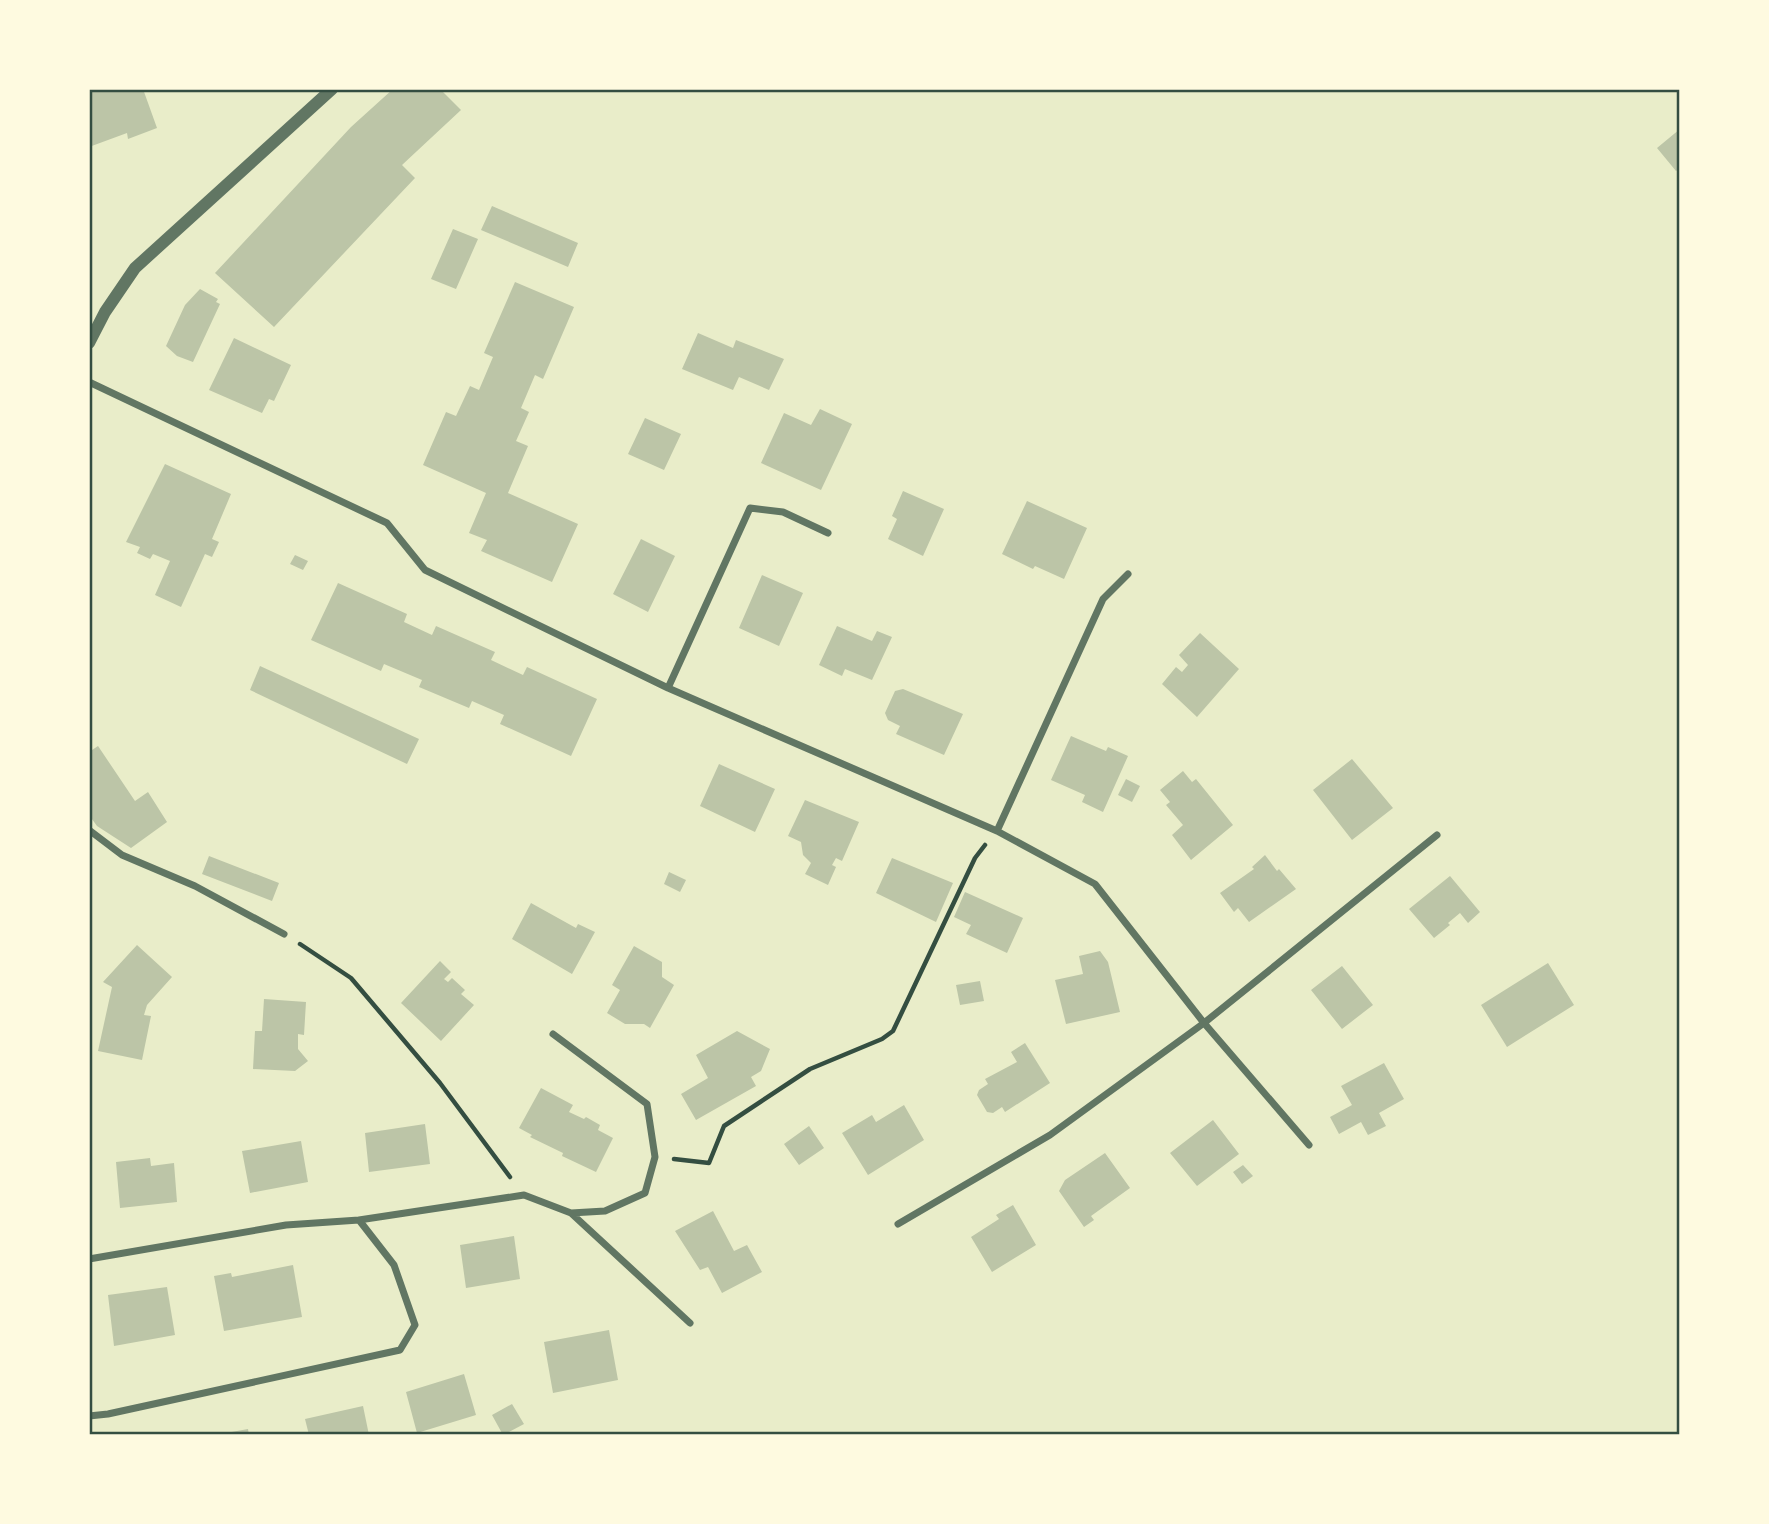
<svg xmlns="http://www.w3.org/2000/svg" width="1769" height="1524" font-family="Inter,sans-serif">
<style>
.building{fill:#bcc5a7}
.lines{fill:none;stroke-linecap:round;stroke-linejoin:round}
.path{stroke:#344e41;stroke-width:4.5}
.minor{stroke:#617663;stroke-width:7}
.tertiary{stroke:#617663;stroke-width:12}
.neatline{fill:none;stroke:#344e41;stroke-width:2.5}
</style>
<rect width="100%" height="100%" fill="#e9edc9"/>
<path class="building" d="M89 89H143L157 128 128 139 127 133 89 147Z
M393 89H440L461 110 402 165 415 178 274 327 215 273 351 127Z
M1680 129V168L1676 171 1657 148Z
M492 206 578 243 568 267 481 230Z
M453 229 478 239 456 289 431 279Z
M515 282 574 307 543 379 535 375 521 408 529 412 516 441 528 446 508 493 578 524 552 582 481 551 487 540 469 533 486 493 423 465 446 412 456 416 470 386 479 390 493 357 484 353Z
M200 289 218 299 216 302 220 304 193 362 177 356 166 346 185 305Z
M698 333 733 348 736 340 784 359 769 390 739 377 733 390 682 369Z
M234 338 291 365 274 401 269 399 262 413 209 390Z
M820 409 852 424 821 490 761 463 784 413 811 425Z
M645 418 681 434 664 470 628 454Z
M165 464 231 494 212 539 219 542 212 557 205 554 181 607 155 595 170 561 153 554 150 559 137 553 140 547 126 542Z
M903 491 944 509 923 556 888 539 897 519 892 516Z
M1027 501 1087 528 1064 579 1035 566 1033 569 1002 554Z
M641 539 675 556 648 612 613 594Z
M295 555 308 561 303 570 290 564Z
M762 575 803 593 779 646 739 628Z
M338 583 407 614 404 622 432 635 436 626 495 652 491 660 523 675 527 667 597 699 571 756 500 724 504 715 472 701 469 708 419 687 422 680 384 664 381 671 311 640Z
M837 626 872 641 877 631 892 637 872 680 845 669 842 676 819 665Z
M1200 633 1239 669 1197 717 1162 684 1176 667 1182 672 1188 665 1179 655Z
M260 666 419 739 407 764 250 690Z
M903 689 963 714 944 755 896 734 900 726 888 720 885 713 895 691Z
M1071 736 1106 751 1108 747 1128 756 1103 812 1082 802 1085 795 1051 780Z
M98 746 135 801 148 792 167 822 131 848 97 826 89 815V752Z
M1352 759 1393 808 1352 840 1313 790Z
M719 764 775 789 755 832 700 806Z
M1183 771 1192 782 1196 779 1233 825 1191 860 1172 835 1183 825 1166 805 1170 802 1160 790Z
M1126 779 1140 786 1132 802 1118 795Z
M805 800 859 822 842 861 836 858 832 865 836 867 828 885 805 874 811 863 803 855 801 842 788 836Z
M1265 855 1277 871 1279 869 1296 889 1249 922 1238 908 1234 912 1220 893 1254 869 1252 867Z
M209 856 279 883 272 901 202 874Z
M892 858 953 883 936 922 876 893Z
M669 872 686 880 680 892 664 884Z
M1450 876 1480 912 1468 923 1460 913 1448 923 1450 925 1434 938 1409 909Z
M965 892 1023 918 1007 953 966 934 971 925 954 917Z
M531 903 576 928 578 924 595 932 572 974 512 939Z
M137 945 172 977 147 1005 144 1015 151 1016 142 1060 98 1051 112 987 103 982Z
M634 946 662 962V977L674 985 650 1028 644 1024H625L607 1013 620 990 612 985Z
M1100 951 1108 962 1120 1012 1066 1024 1055 980 1083 974 1079 956Z
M440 961 451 972 444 979 448 982 452 978 465 990 461 994 474 1005 441 1041 401 1003Z
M1548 963 1574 1005 1507 1047 1481 1005Z
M1342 966 1373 1005 1342 1029 1311 990Z
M980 981 984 1001 960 1005 956 985Z
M264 999 306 1002 304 1035 298 1034V1049L308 1061 295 1071 253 1069 255 1031H262Z
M737 1031 770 1049 761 1071 751 1077 756 1086 696 1120 681 1094 708 1078 696 1055Z
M1025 1043 1050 1083 1005 1112 1002 1107 993 1113 987 1112 977 1095 979 1090 988 1084 985 1079 1017 1062 1011 1052Z
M1384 1063 1404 1099 1379 1113 1386 1126 1368 1135 1361 1122 1339 1134 1330 1117 1352 1105 1341 1086Z
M541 1088 573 1105 569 1112 584 1119 586 1117 600 1125 598 1130 613 1138 596 1172 562 1156 563 1153 530 1137 532 1135 519 1128Z
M904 1105 924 1140 868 1175 842 1133 872 1115 876 1122Z
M1213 1120 1239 1154 1197 1186 1170 1153Z
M425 1124 430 1164 369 1172 365 1133Z
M809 1126 824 1148 799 1165 784 1144Z
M301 1141 308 1182 250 1193 242 1151Z
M1105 1153 1130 1188 1091 1216 1094 1220 1084 1227 1059 1191 1065 1180Z
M150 1158 151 1166 174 1163 177 1202 120 1208 116 1162Z
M1243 1165 1253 1176 1242 1184 1233 1172Z
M1013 1205 1036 1245 992 1272 971 1237 999 1219 996 1215Z
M713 1211 734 1251 747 1245 762 1272 722 1293 708 1267 700 1270 675 1231Z
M514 1236 520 1279 466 1288 460 1245Z
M293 1265 302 1317 224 1331 214 1276 231 1273 232 1277Z
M167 1287 175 1335 114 1346 108 1295Z
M609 1330 618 1380 553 1393 544 1342Z
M464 1374 476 1415 417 1433 406 1392Z
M512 1404 524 1424 503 1435 492 1415Z
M363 1406 369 1435H309L305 1419Z
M248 1429 249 1435H226V1433Z"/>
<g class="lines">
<path class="path" d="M300 944 351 978 440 1083 510 1177
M674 1159 709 1163 724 1126 810 1069 882 1039 893 1031 975 858 985 845"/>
<path class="minor" d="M89 382 387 523 425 570 668 688 997 831 1095 884 1204 1023 1309 1145
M668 688 750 508 783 512 828 533
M89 830 122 855 195 886 284 934
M997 831 1103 599 1128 574
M553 1034 647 1104 655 1157 645 1193 605 1211 571 1213
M898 1224 1050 1135 1204 1023 1437 835
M89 1259 286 1225 359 1220
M89 1416 108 1414 400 1350 415 1325 394 1265 359 1220 524 1195 571 1213 690 1323"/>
<path class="tertiary" d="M89 343 105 312 135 268 332 89"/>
</g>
<rect width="1769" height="1524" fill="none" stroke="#fefae0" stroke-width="182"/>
<rect x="91" y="91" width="1587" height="1342" class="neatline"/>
</svg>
